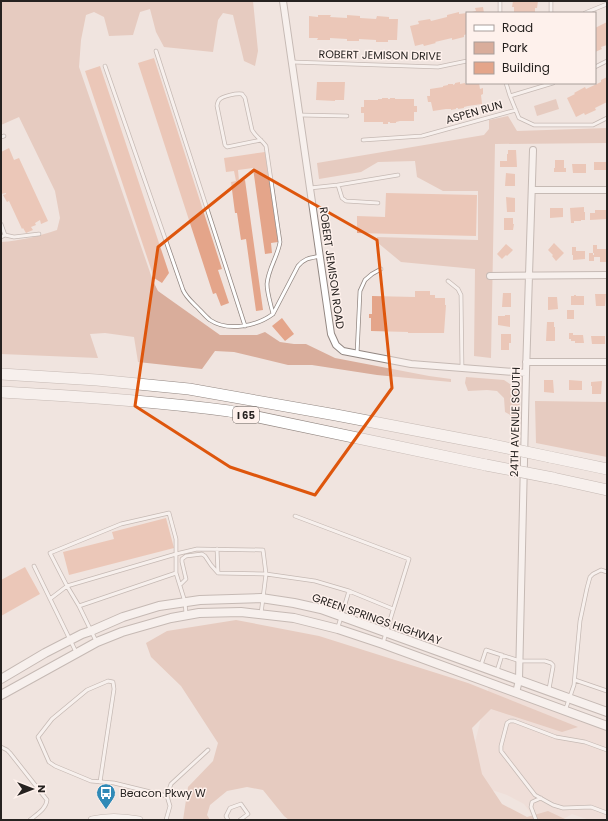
<svg xmlns="http://www.w3.org/2000/svg" width="608" height="821" font-family="Poppins,sans-serif">
<style>
.built{fill:#edd8d0}
.green{fill:#d9ad9b}
.building{fill:#e4a58a}
.lines{fill:none;stroke-linecap:round;stroke-linejoin:round}
.service-casing{stroke:#928782;stroke-width:4.5}
.minor-casing{stroke:#928782;stroke-width:8}
.tertiary-casing{stroke:#928782;stroke-width:8}
.secondary-casing{stroke:#928782;stroke-width:10}
.motorway-casing{stroke:#928782;stroke-width:12}
.service{stroke:#fff;stroke-width:3}
.minor{stroke:#fff;stroke-width:6}
.tertiary{stroke:#fff;stroke-width:7}
.secondary{stroke:#fff;stroke-width:8}
.motorway{stroke:#fff;stroke-width:11}
.motorway-bridge-casing{stroke:#928782;stroke-width:12;stroke-linecap:butt}
.motorway-bridge{stroke:#fff;stroke-width:11}
.marked{fill:none;stroke:#de560d;stroke-width:3;stroke-linejoin:round}
.labels{text-anchor:middle;stroke-width:3;stroke-linejoin:round;paint-order:stroke}
.shield{fill:#fef1ec;stroke:#67605d;stroke-width:1}
.shield-label{font-size:10px;font-weight:bold;fill:#262220}
.street-label{font-size:11px;fill:#262220;stroke:#fef1ec}
.poi-label{font-size:11px;fill:#262220;stroke:#fef1ec;text-anchor:start}
</style>
<rect width="100%" height="100%" fill="#f0e4df"/>
<path class="built" d="M491 678 607 721V820H589L572 814 562 820H536L524 804 507 795 483 787 465 783Z"/>
<path class="green" d="M1 1H253L258 51 255 66 244 61 233 15 223 13 218 20 213 52 164 47 156 32 150 9 140 12 133 35 109 36 104 17 94 12 86 15 81 40 79 67 153 281 158 291 220 335H257L265 332 280 342 294 344H306L335 358 429 376 451 379V382L377 375 312 365H288L234 352 215 351 202 369 138 362 134 337 105 333 90 334 98 358 1 354V242C20 241 39 236 57 230L60 218 55 191 19 117 1 125Z
M556 99 559 109 537 116 534 106Z
M508 116 517 131 607 128V143L495 144 491 358 474 356 475 269 401 262 378 243 377 237 478 240V191H443L417 177 415 161 378 162 361 172 319 179 317 163 484 135 489 129V120Z
M466 377 504 380 519 390 520 415 514 417 505 412 504 398 497 391 487 390 468 391 465 383Z
M535 401 607 402V457L536 443Z
M236 620 319 636 468 683 578 727 562 732 491 709 472 728 482 774 502 804 527 817 548 811 567 820H289L284 816 263 790 247 787 227 791 210 805 207 815 210 820H183L188 787 213 761 218 743 181 686 151 657 146 643 167 631Z"/>
<path class="building" d="M513 1H538L537 8H535V13H514V7H512Z
M483 7 484 13H468L476 11 475 8Z
M459 12V14L467 13V34L464 35V37L452 40V38L435 42 436 43 424 46 423 44 415 46 410 26 419 24 418 21 430 19 431 21 447 17V15Z
M318 15H331L330 17 347 18V15L360 16V18L376 19 377 16 389 17V19H398L397 40H388V42H376V40L359 39V41H347V39L330 38V40H317L318 38H309V16L318 17Z
M607 22V45L601 47 602 49 595 52V28Z
M154 58 222 269 218 270 229 303 221 306 216 293 213 294 138 63Z
M100 66 169 273 162 283 154 278 85 71Z
M607 77V102L595 108 596 110 585 115 584 113 576 117 567 98 575 94 574 93 585 87 586 89 601 82V80Z
M317 82H345L344 100H335V101L316 100Z
M460 82V84L465 83V84L479 83 480 89 483 88V94L481 95 482 104 468 106 464 107V108L458 109V108H456V109L451 110V109H446L433 111 431 102H428L427 96H430V89L443 87V86L448 85V84H453V85L455 84V83Z
M382 98H388V99H390V98H395V99H414V106H417V112H414V121H400L396 122V123H390V122H388V124H383V122H364V113H361V107H364V100H378V99H382Z
M9 148 14 160 19 158 48 221 41 224 40 220 35 223 36 225 31 227 33 230 26 233 23 228 22 229 9 201 7 202 3 195 6 194V193L1 194V152Z
M508 150H516L517 167H500V161H507V154H508Z
M265 152 278 242 271 243 272 253 265 254 253 168 238 170 239 181 245 180 263 310 256 311 246 239 241 240 237 213H235L231 182 236 181 234 171 226 172 224 158Z
M555 160H564V168H566V172H554V168H555Z
M594 162H607V170H594Z
M572 164H586V173H573Z
M506 173 515 174V186H505Z
M386 193 477 195 476 236 357 233V216L385 217Z
M506 197 515 198V212H507Z
M584 207V212H585V220H581V221H574V223H571L570 208Z
M550 208H563V217L550 218Z
M595 210H607V219L590 220V213H595Z
M504 218H513V224H514L513 230H504Z
M554 243 564 253 556 261 552 256 553 255 548 250Z
M506 244 513 250 507 256 506 255 502 259 497 254Z
M593 245H597V249H607V262H600V257H594V261H589V253H593V255H594V253H593Z
M572 247H576V251H585V259L573 260V255H572Z
M415 291H430V298V295H435V298H445V305H446L444 333H408V332L371 331V318H369V314H372V296L415 297Z
M503 293H511V307H502Z
M595 294H606L605 306H596Z
M574 295H576V296H584V305H571V296H574Z
M548 297H557L558 309 548 310Z
M567 310H574V319H567Z
M505 315H510V327L498 325V316H505Z
M282 318 294 334 285 341 272 326Z
M547 322H554V327H555V341H546Z
M569 333H573V335H583L584 343H575V341H571V339H569Z
M501 334H511V343H509V350H501Z
M591 336H605V344H592Z
M544 380H553L554 393 544 392Z
M569 380 582 381V390H569Z
M602 381 601 394H592V386H591V382Z
M166 518 174 548 69 575 63 552 114 539 112 532Z
M25 567 40 594 1 616V580Z"/>
<g class="lines">
<defs>
<path id="service" d="M551 1V13
M500 13V1
M585 13 607 4
M156 51 245 326
M292 62 438 67 467 61
M105 66 183 290C186 297 191 301 197 307 201 311 205 316 210 320 228 332 257 326 273 314L298 266C305 258 310 258 320 256
M595 67 607 61
M506 83 510 96 519 118 534 125H593L607 118
M510 96 553 83
M300 115 347 116
M1 137 4 136
M261 140 227 147 225 145 217 106C217 105 218 101 219 100 222 96 237 93 242 94L245 98 252 130C256 137 262 140 266 146L280 242C278 256 268 269 267 284 267 293 271 305 273 314
M363 140 422 136 516 110
M338 185 342 198 346 201 378 203
M310 188 338 185 398 175
M1 224 5 235 1 237
M5 235 14 237 39 234
M448 281 458 289 461 295 462 368
M357 354 360 291 365 280 372 274 381 269
M169 513 176 539V554L67 586 50 553 121 524Z
M295 516 409 559 386 633 383 643
M217 549 218 573
M34 566 76 652
M180 585 186 579 182 562V559L186 556 202 554 205 556 211 565 218 573 266 574 263 550 197 549 176 554V573L185 602 186 614
M50 599 67 586 79 606
M261 614 266 574 315 581 349 591
M338 627 349 591 393 609
M96 641 79 606 176 573
M481 665 486 650 520 661H545L551 663 553 665V667L549 689
M497 671 502 655
M575 680 607 691
M565 711 574 685 580 621 587 588 590 577 593 574 601 570 607 572
M1 747 7 750 10 753 47 800C46 809 37 814 30 820
M607 750 585 742 556 737 514 721H510L507 723 501 746V751L535 795 553 805 563 808 591 807 607 813
M100 782 114 689 113 682 108 681 87 690 52 719 38 737 49 762 55 766 91 781 114 783 167 796 170 806 166 820
M167 796 171 784 208 750
M228 820 226 816 230 808 241 804 248 814 240 820
M536 820 531 807 532 802 541 798"/>
<path id="minor" d="M283 1 331 334 336 345 343 351 411 364 526 373
M532 190H607
M490 276 607 275
M526 362H607
M516 693 519 680 526 373 529 275 533 150"/>
<path id="tertiary" d="M92 820C108 816 123 817 139 820"/>
<path id="secondary" d="M1 679 45 653 82 634 91 631 123 617 159 606 200 600 261 598 294 603 321 609 607 712
M1 695 97 642 122 632 171 618 199 613 241 612 294 618 338 629 383 644 607 726"/>
<path id="motorway" d="M1 374 97 380 189 389 336 415 488 444
M1 392C77 396 154 401 229 411L486 465
M550 457 607 469
M553 478 607 490"/>
</defs>
<use href="#service" class="service-casing"/>
<use href="#minor" class="minor-casing"/>
<use href="#tertiary" class="tertiary-casing"/>
<use href="#secondary" class="secondary-casing"/>
<use href="#motorway" class="motorway-casing"/>
<use href="#service" class="service"/>
<use href="#minor" class="minor"/>
<use href="#tertiary" class="tertiary"/>
<use href="#secondary" class="secondary"/>
<use href="#motorway" class="motorway"/>
<defs>
<path id="motorway-bridge" d="M488 444 550 457
M486 465 553 478"/>
</defs>
<use href="#motorway-bridge" class="motorway-bridge-casing"/>
<use href="#motorway-bridge" class="motorway-bridge"/>
</g>
<path d="M0 0H608V821H0ZM254 170 377 240 392 388 315 495 230 467 135 406 158 247Z" fill="#f0e4df" fill-opacity=".55" fill-rule="evenodd"/>
<path class="marked" d="M254 170 377 240 392 388 315 495 230 467 135 406 158 247Z"/>
<defs>
<symbol id="bus-pin" viewBox="-11 -11 22 30"><path d="M0 17L-7.5 6A9.5 9.5 0 1 1 7.5 6Z" fill="#308ab7" stroke="#fef1ec"/><path d="M-5-6H5V4H4V6H2V4H-2V6H-4V4H-5ZM-3.5-4V0h7V-4ZM-3.5 1.2v1.5H-2V1.2ZM2 1.2v1.5H3.5V1.2Z" fill="#fff"/></symbol>
</defs>
<g fill-rule="evenodd">
<use href="#bus-pin" x="95" y="782" width="22" height="30"/>
</g>
<g class="labels">
<rect class="shield" x="233" y="407" width="26" height="16" rx="3"/>
<g class="shield-label">
<text x="246" y="419">I 65</text>
</g>
<g class="street-label">
<text transform="translate(380 55) rotate(1)" y="4">ROBERT JEMISON DRIVE</text>
<text transform="translate(474 112) rotate(-16)" y="4">ASPEN RUN</text>
<text transform="translate(332 268) rotate(82)" y="4">ROBERT JEMISON ROAD</text>
<text transform="translate(515 422) rotate(-89)" y="4">24TH AVENUE SOUTH</text>
<text transform="translate(377 619) rotate(19)" y="4">GREEN SPRINGS HIGHWAY</text>
</g>
<g class="poi-label">
<text x="120" y="797">Beacon Pkwy W</text>
</g>
</g>
<rect width="608" height="821" fill="none" stroke="#262220" stroke-width="4"/>
<rect x="466" y="12" width="130" height="72" fill="#fef1ec" stroke="#a89e9a"/>
<rect x="474" y="25" width="20" height="6" fill="#ffffff" stroke="#a89e9a"/>
<text x="502" y="32" font-size="12" fill="#262220">Road</text>
<rect x="474" y="42" width="20" height="12" fill="#d9ad9b" stroke="#a89e9a"/>
<text x="502" y="52" font-size="12" fill="#262220">Park</text>
<rect x="474" y="62" width="20" height="12" fill="#e4a58a" stroke="#a89e9a"/>
<text x="502" y="72" font-size="12" fill="#262220">Building</text>
<g transform="translate(32 789) rotate(90)" stroke="#fef1ec" stroke-width="3" paint-order="stroke">
<path d="M0-3L7 15L0 10L-7 15Z" fill="#262220"/>
<text y="-6" font-size="11" font-weight="bold" text-anchor="middle" fill="#262220">N</text>
</g>
</svg>
